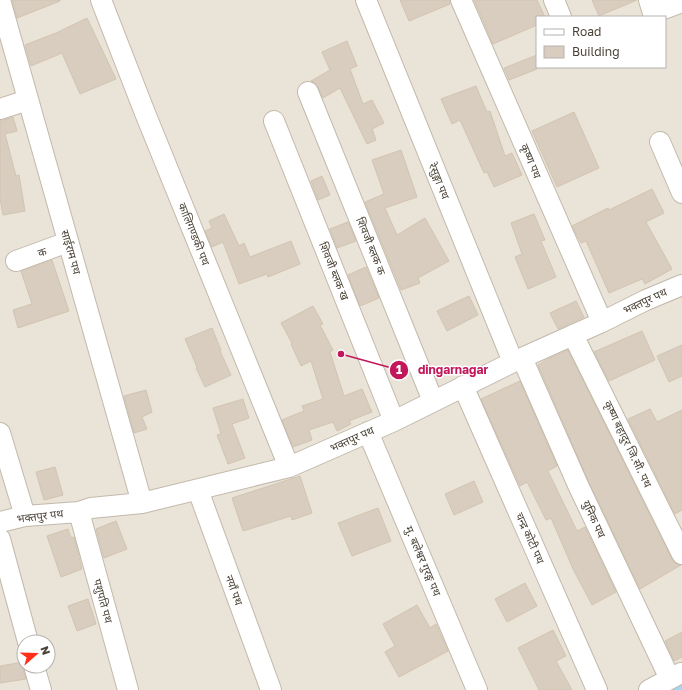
<svg xmlns="http://www.w3.org/2000/svg" width="682" height="690" font-family="'Golos Text','Noto Sans Devanagari',sans-serif">
<style>
.residential{fill:#eae3d7;fill-rule:evenodd}
.lines{fill:none;stroke-linecap:round;stroke-linejoin:round}
.canal{stroke:#a3d7f5;stroke-width:18}
.building{fill:#d8cdbe;stroke:#d3c4b1}
.minor-casing{stroke:#c2b9ab;stroke-width:22}
.minor{stroke:#fff;stroke-width:20}
.labels{text-anchor:middle;stroke-width:3;stroke-linejoin:round;paint-order:stroke}
.street-label{font-size:11px;fill:#4a4237;stroke:#fff}
.leader{fill:none;stroke:#c2185b;stroke-width:1.5}
.callout-dot{fill:#c2185b;stroke:#fff;stroke-width:1.5}
.mark-label{font-size:12px;text-anchor:middle;font-weight:bold;fill:#fff}
.callout-label{font-size:12px;text-anchor:middle;font-weight:bold;fill:#c2185b;stroke:#fff;stroke-width:3;stroke-linejoin:round;paint-order:stroke}
</style>
<rect width="100%" height="100%" fill="#f6f1ea"/>
<path class="residential" d="M0 0H682V690H0ZM537 17H665V67H537ZM24 642H48V666H24Z"/>
<g class="lines">
<path class="canal" d="M677 690 682 686"/>
</g>
<path class="building" d="M12 0H60V1L17 18Z
M400 0H450V4L409 21Z
M474 0H537L545 17H537V25L493 44Z
M592 0H637L599 16Z
M87 18 116 79 80 94 62 53 31 66 25 45 56 33Z
M347 41 357 66 350 69 363 104 372 100 384 123 372 129 376 140 367 144 340 88 323 98 318 87 315 83 311 81 330 70 322 52Z
M537 55V69L509 80 504 68Z
M476 86 487 112 490 111 505 156 512 153 522 175 494 187 487 172 484 173 460 120 452 124 441 99Z
M574 112 599 168 557 187 532 131Z
M13 117 17 131 5 134 16 176 19 175 25 211 3 215 0 199V121Z
M401 150 417 197 385 208 397 235 425 218 449 261 418 278 420 283 401 290 365 202 384 194 372 160Z
M322 176 330 195 318 200 311 181Z
M652 189 664 213 646 222 672 269 645 284 642 279 609 293 586 241 581 243 572 226 608 208 609 210Z
M224 214 239 246 244 243 250 257 291 241 300 264 268 277 267 274 239 284 223 242 212 247 205 231 212 228 209 221Z
M534 214 545 240 541 241 556 277 528 289 515 257 522 254 511 223Z
M348 222 356 241 337 248 330 229Z
M52 260 69 311 18 328 13 310 32 304 21 271Z
M366 267 379 298 360 306 348 275Z
M469 296 478 315 447 331 437 311Z
M576 301 584 317 558 329 550 313Z
M313 306 323 324 320 325 333 350 330 352 344 396 362 389 372 412 349 421 351 424 337 431 333 422 309 430 312 440 293 447 282 420 304 411 302 406 323 399 311 361 301 366 291 344 292 343 281 323Z
M212 328 221 350 220 351 231 375 205 387 196 368 197 367 185 339Z
M642 331 655 360 609 381 594 352Z
M682 345V376L669 382 657 356Z
M568 350 672 559 675 563 681 565 640 589 588 480 538 365 548 359Z
M520 381 557 466 548 471 577 531 585 527 616 592 592 605 574 571 551 518 546 520 527 482 520 486 481 399Z
M146 390 152 412 142 417 147 429 134 433 124 396Z
M243 399 249 418 232 424 245 458 228 464 217 435 221 434 213 408Z
M650 409 657 422 682 410V510L675 514 628 419Z
M55 467 63 495 44 500 36 472Z
M300 476 312 513 292 520 291 516 243 531 232 498Z
M474 481 483 502 454 515 445 494Z
M378 508 391 541 352 556 338 523Z
M116 521 127 549 104 558 96 529Z
M68 529 71 538 74 537 82 569 61 577 47 536Z
M525 583 537 606 507 622 495 599Z
M88 599 96 624 77 631 68 606Z
M417 605 430 628 436 624 448 651 399 677 385 652 395 646 383 624Z
M553 630 566 656 556 661 572 690H539L518 648Z
M682 632V657L674 661 665 641Z
M23 662V669L26 679 0 683V666Z"/>
<g class="lines">
<defs>
<path id="minor" d="M0 0 142 503
M101 0 145 113 289 467
M366 0 513 362
M461 0 602 322
M554 0 561 17
M649 0 653 13 682 2
M308 92 433 401
M0 109 28 100
M274 121 394 421
M660 142 682 193
M16 261 68 242
M573 335 682 554
M522 358 578 485 670 679
M463 386 597 690
M368 432 477 690
M0 433 25 516
M198 490 271 690
M79 512 128 690
M0 522 25 516 79 512 91 508 142 503 289 467 394 421 513 362 602 322 646 300 682 285
M0 539 28 642
M34 666 41 690
M649 690 681 673"/>
</defs>
<use href="#minor" class="minor-casing"/>
<use href="#minor" class="minor"/>
</g>
<g class="labels">
<g class="street-label">
<text transform="translate(531 161) rotate(67)" y="4">कृष्ण पथ</text>
<text transform="translate(439 181) rotate(68)" y="4">रेसुङ्गा पथ</text>
<text transform="translate(194 234) rotate(68)" y="4">कालिगण्डकी पथ</text>
<text transform="translate(371 246) rotate(68)" y="4">शिवजी ब्लक क</text>
<text transform="translate(42 252) rotate(-20)" y="4">क</text>
<text transform="translate(71 252) rotate(74)" y="4">साईराम पथ</text>
<text transform="translate(334 271) rotate(68)" y="4">शिवजी ब्लक ख</text>
<text transform="translate(645 301) rotate(-25)" y="4">भक्तपुर पथ</text>
<text transform="translate(352 439) rotate(-24)" y="4">भक्तपुर पथ</text>
<text transform="translate(628 444) rotate(64)" y="4">कृष्ण बहादुर जि.सी. पथ</text>
<text transform="translate(40 516) rotate(-7)" y="4">भक्तपुर पथ</text>
<text transform="translate(594 519) rotate(65)" y="4">युनिक पथ</text>
<text transform="translate(530 538) rotate(66)" y="4">चन्द्र कोटी पथ</text>
<text transform="translate(423 561) rotate(67)" y="4">मु. बलेश्वर गुरङ्ग पथ</text>
<text transform="translate(234 590) rotate(70)" y="4">नयाँ पथ</text>
<text transform="translate(103 601) rotate(75)" y="4">पशुपति पथ</text>
</g>
</g>
<path class="leader" d="M341 354L399 370"/>
<g class="callout-dot">
<circle cx="341" cy="354" r="4"/>
<circle cx="399" cy="370" r="10"/>
</g>
<g class="mark-label">
<text x="399" y="374">1</text>
</g>
<g class="callout-label">
<text x="453" y="374">dingarnagar</text>
</g>
<rect x="536" y="16" width="130" height="52" fill="#ffffff" stroke="#b7b3af"/>
<rect x="544" y="29" width="20" height="6" fill="#ffffff" stroke="#b7b3af"/>
<text x="572" y="36" font-size="12" fill="#4a4237">Road</text>
<rect x="544" y="46" width="20" height="12" fill="#d8cdbe" stroke="#b7b3af"/>
<text x="572" y="56" font-size="12" fill="#4a4237">Building</text>
<g transform="translate(36 654) rotate(70)"><circle r="19" fill="#ffffff" stroke="#b7b3af"/>
<path d="M0-3L7 15L0 10L-7 15Z" fill="#ff3017"/>
<text y="-6" font-size="11" font-weight="bold" text-anchor="middle" fill="#4a4237">N</text>
</g>
</svg>
